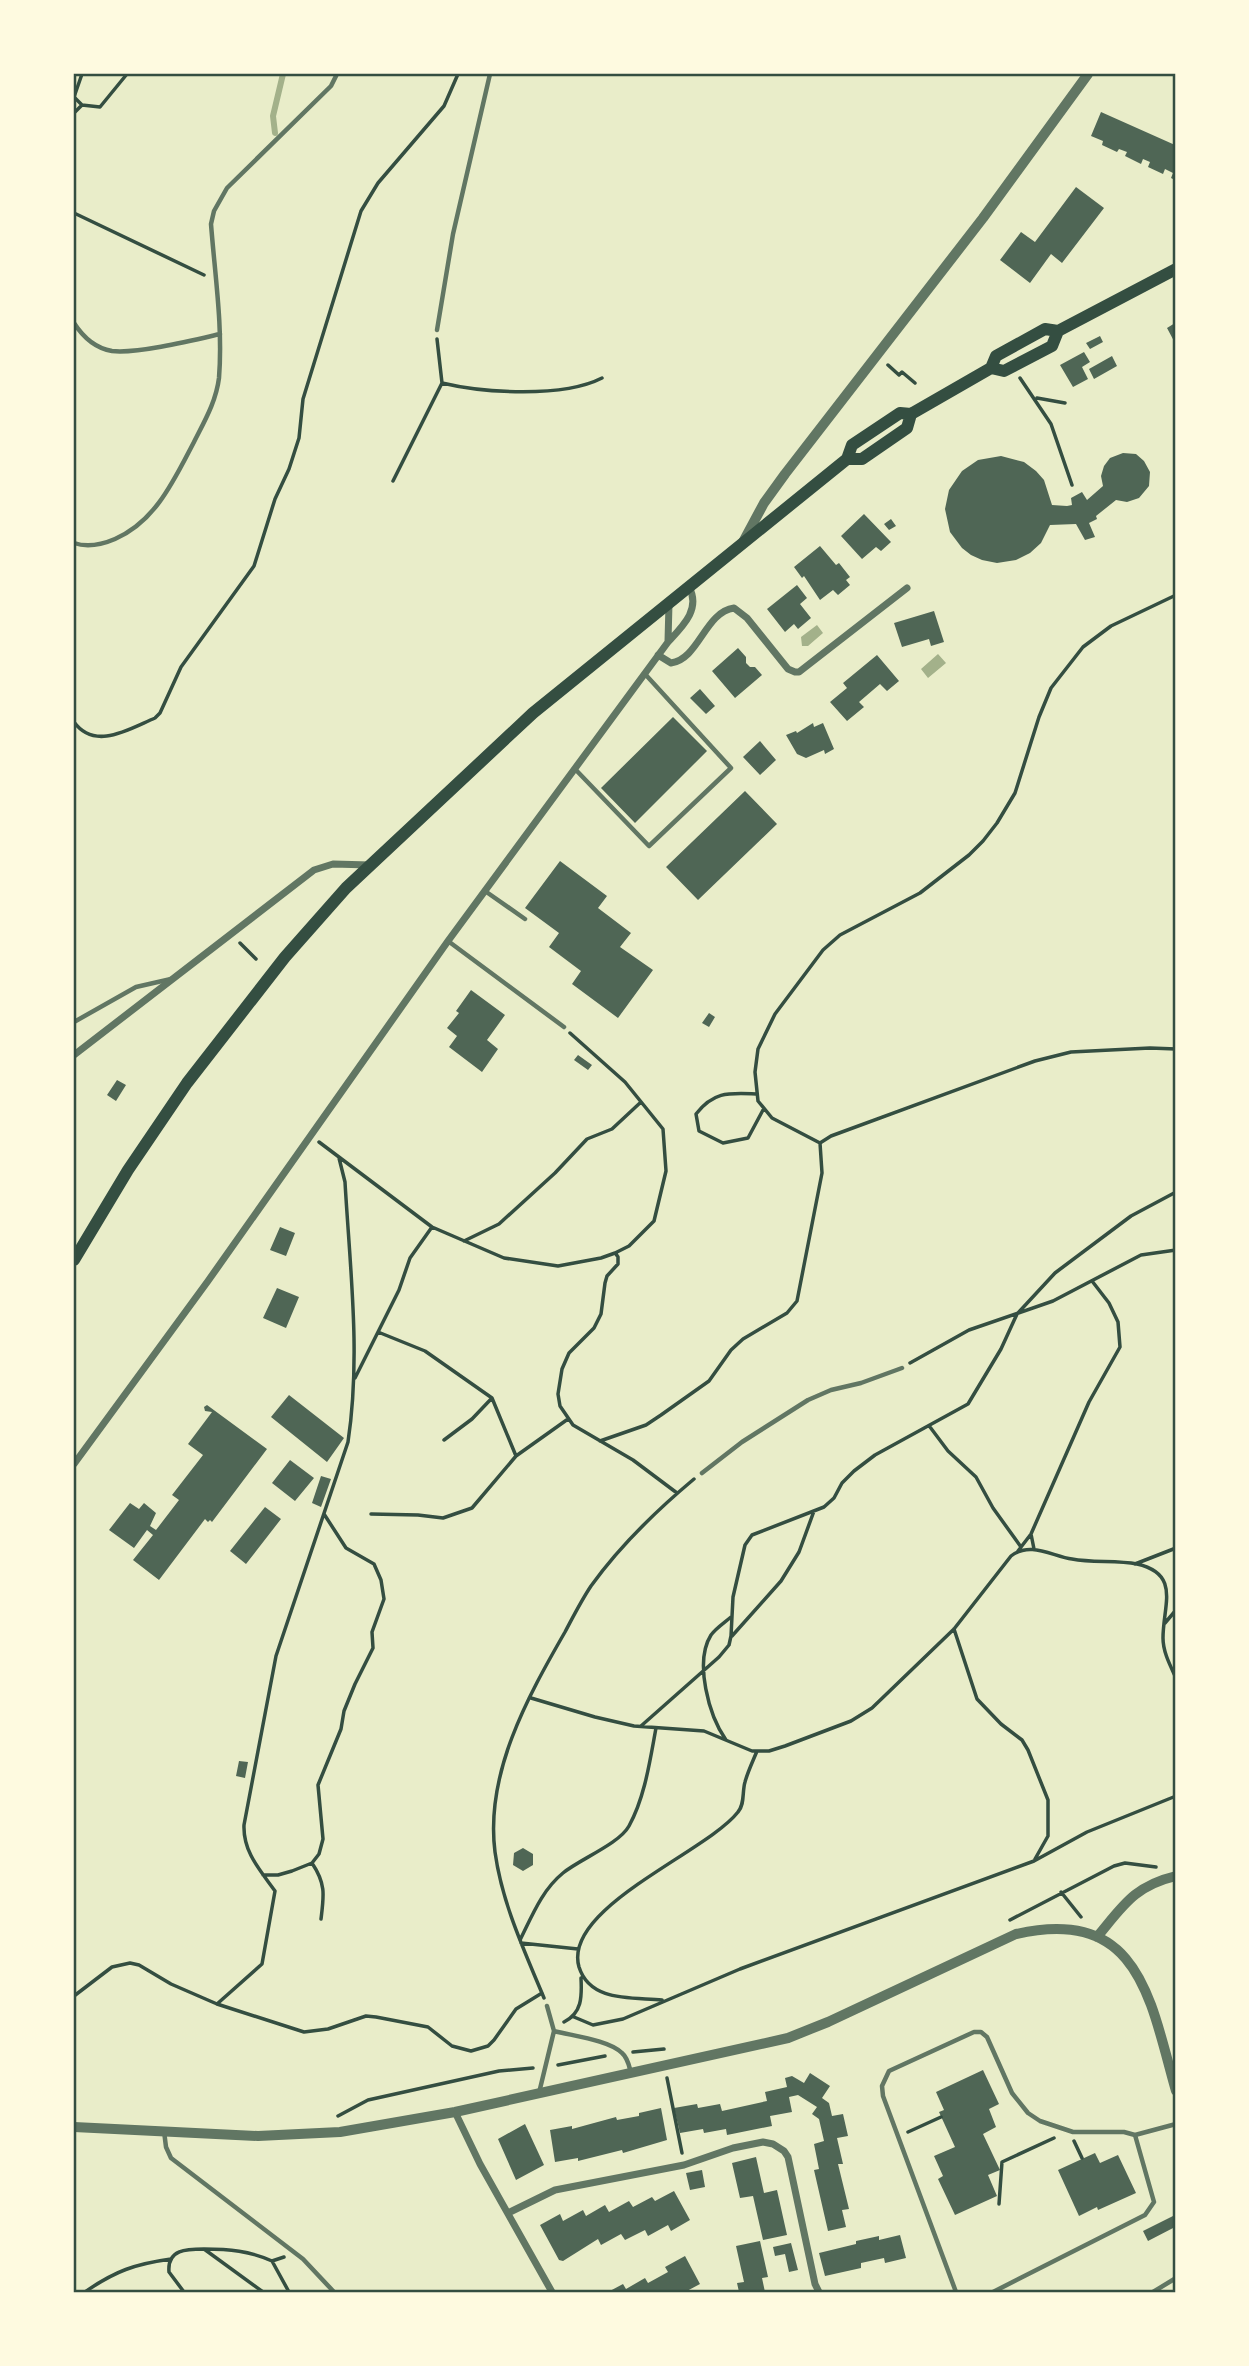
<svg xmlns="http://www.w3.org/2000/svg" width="1249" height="2366" font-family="'Noto Sans',sans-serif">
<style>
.water{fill:#a3b18a}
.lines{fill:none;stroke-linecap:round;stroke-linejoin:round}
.stream{stroke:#a3b18a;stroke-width:6}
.building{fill:#4f6655}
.path{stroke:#344e41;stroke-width:3.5}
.service{stroke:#617663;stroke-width:4.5}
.minor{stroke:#617663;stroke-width:7}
.tertiary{stroke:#617663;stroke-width:10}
.secondary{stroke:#344e41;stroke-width:12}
.neatline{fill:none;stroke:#344e41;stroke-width:2.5}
</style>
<rect width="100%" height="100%" fill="#e9edc9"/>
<path class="water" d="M817 625 823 633 808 646H802L801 637Z
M938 654 946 663 928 678 921 669Z"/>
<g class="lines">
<path class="stream" d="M275 133 273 116 283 74"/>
</g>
<path class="building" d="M1101 112 1175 145V180L1171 178 1173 173 1165 169 1163 174 1148 167 1150 162 1143 159 1141 164 1125 156 1127 152 1119 149 1117 152 1102 145 1103 141 1091 136Z
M1076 187 1104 208 1062 263 1051 254 1030 283 1000 260 1021 232 1035 242Z
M1175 323V343L1167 328Z
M1100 336 1103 342 1090 349 1086 343Z
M1084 352 1090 362 1082 367 1088 379 1073 387 1060 365Z
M1112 356 1117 366 1094 379 1089 369Z
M1123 453 1136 454 1144 461 1150 472 1149 486 1139 498 1127 502 1116 500 1096 516 1097 519 1089 523 1095 537 1085 540 1076 524 1050 525 1041 543 1030 553 1016 560 997 563 982 560 971 555 962 548 950 532 945 509 949 490 962 471 978 460 1001 456 1024 462 1036 471 1044 480 1052 505 1067 506 1072 505 1071 498 1082 492 1087 500 1103 486 1101 476 1104 466 1110 458Z
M864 514 891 542 881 551 876 547 862 559 841 536Z
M891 519 896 526 889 530 884 524Z
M820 546 836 565 839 563 850 577 846 580 850 585 838 595 833 590 820 600 804 576 802 578 794 567Z
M797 585 807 598 800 604 811 618 798 629 794 624 785 632 767 609Z
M934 611 944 642 931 646 929 639 902 647 894 623Z
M738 648 746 657V663L750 667H755L762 675 735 698 712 671Z
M877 655 899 681 887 691 880 684 859 702 864 707 847 721 830 702 847 688 843 683Z
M700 689 715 706 706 714 690 698Z
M673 717 707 751 635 823 601 788Z
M813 723 814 727 823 723 834 749 825 754 824 750 806 758 797 754 786 735 796 731 797 733Z
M760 741 776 760 760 775 743 757Z
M745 791 777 824 698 900 666 867Z
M560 861 607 896 598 908 631 933 620 947 653 970 618 1018 572 984 581 971 549 947 559 933 525 908Z
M471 990 505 1015 487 1040 498 1049 482 1072 449 1047 457 1036 447 1028 459 1013 456 1011Z
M709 1013 715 1017 709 1027 702 1023Z
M578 1055 592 1065 588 1070 574 1060Z
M117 1080 126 1085 116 1101 107 1095Z
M280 1227 295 1233 286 1256 270 1250Z
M277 1288 299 1297 286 1328 263 1318Z
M289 1395 344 1438 327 1462 271 1417Z
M207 1405 267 1449 212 1522 210 1520 208 1522 205 1519 159 1580 133 1560 153 1535 147 1530 134 1548 109 1530 130 1503 139 1509 144 1503 156 1513 150 1526 156 1530 179 1500 172 1495 203 1455 188 1444 212 1412 205 1411 204 1407Z
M290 1460 314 1478 295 1501 272 1483Z
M321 1476 331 1479 321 1507 312 1503Z
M265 1507 281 1519 246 1564 230 1551Z
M239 1761 248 1762 245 1778 236 1776Z
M523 1848 533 1854V1865L523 1871 513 1865 514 1853Z
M983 2070 999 2104 989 2109 996 2127 983 2134 1000 2170 988 2175 997 2196 955 2215 938 2179 943 2176 934 2156 955 2147 939 2112 944 2110 936 2092Z
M810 2073 830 2086 822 2098 829 2103 832 2116 843 2114 848 2136 837 2138 843 2164H838L849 2209 842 2210 846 2227 828 2231 814 2170 819 2169 814 2144 824 2141 819 2119 812 2114 817 2107 798 2095 789 2097 792 2112 770 2116 772 2126 727 2135 726 2129 704 2133 703 2129 680 2133 674 2108 697 2104 698 2108 720 2104 722 2111 767 2101 765 2092 787 2087 785 2078 792 2076 804 2083Z
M661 2108 667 2140 623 2153 622 2150 578 2161V2158L555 2162 550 2130 572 2126V2129L616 2117 617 2120 639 2116V2113Z
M525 2124 544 2165 516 2180 498 2139Z
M1095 2153 1100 2163 1118 2155 1136 2193 1098 2210 1097 2207 1079 2216 1058 2170Z
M756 2157 764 2193 777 2190 787 2235 763 2240 753 2196 740 2198 732 2163Z
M702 2170 705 2187 690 2190 686 2173Z
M674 2191 690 2220 671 2231 668 2225 648 2236 645 2230 625 2240 621 2234 601 2245 598 2239 563 2261 559 2260 540 2225 560 2214 563 2221 583 2210 586 2216 605 2205 609 2212 629 2201 633 2207 652 2197 655 2201Z
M1175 2215V2227L1148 2241 1143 2231Z
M900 2235 906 2258 885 2263 884 2258 861 2263V2268L825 2276 819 2253 856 2244V2241L879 2236V2240Z
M760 2241 768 2277 762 2278 765 2292H739L737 2283 744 2282 736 2246Z
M791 2243 798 2270 789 2272 785 2254 775 2256 773 2247Z
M685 2256 700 2284 685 2292H608L623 2284 626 2289 645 2278 648 2283 668 2272 665 2267Z"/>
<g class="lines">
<path class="path" d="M82 105 74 97 82 74
M74 113 82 105 100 107 127 74
M74 213 204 275
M888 365 899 375 902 372 915 383
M1020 378 1051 424 1072 485
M442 383C484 393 563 398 602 378
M1037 398 1065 403
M393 481 442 383 437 339
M74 722C95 751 129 729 155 718L160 713 181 667 254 566 275 499 289 469 299 438 303 399 361 211 378 183 444 106 458 74
M240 943 256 959
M756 1094C729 1093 714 1091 696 1114L699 1131 723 1143 748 1138 763 1110
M319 1142 432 1227 504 1258 558 1266 601 1258 615 1253 629 1246 654 1221 666 1171 663 1129 625 1082 570 1033
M820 1143 831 1136 1035 1061 1071 1052 1150 1048 1176 1049
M464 1241 499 1224 555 1173 587 1139 612 1129 641 1102
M616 1254 618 1257V1264L607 1276 605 1283 601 1314 594 1328 569 1353 562 1369 558 1394 560 1406 573 1425 633 1460 677 1493
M378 1332 425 1351 492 1398 472 1419 444 1440
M910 1363 969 1330 1053 1301 1141 1255 1176 1250
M355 1378 399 1290 410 1258 432 1227
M492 1398 516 1456 568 1419
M930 1427 948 1451 976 1477 993 1508 1021 1547
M600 1441 646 1425 661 1415 709 1381 731 1350 743 1339 787 1313 797 1301 822 1173 820 1143 772 1118 758 1101 755 1072 758 1049 775 1014 823 950 840 935 920 893 969 855 983 841 997 823 1015 793 1039 717 1051 688 1083 647 1111 626 1176 595
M371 1514 418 1515 443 1518 472 1508 516 1456
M1031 1534 1034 1549
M1018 1551 1031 1534 1089 1402 1120 1347 1118 1322 1109 1303 1092 1281
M1135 1564 1176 1548
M1165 1623 1176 1610
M954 1629 977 1699 1001 1724 1022 1740 1028 1750 1048 1800V1836L1035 1859
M732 1636 781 1581 799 1552 814 1511
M531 1698 595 1717 634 1726 704 1731 752 1751H769L785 1746 851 1721 872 1708 954 1629 1011 1556C1030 1541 1052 1556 1072 1559 1093 1563 1116 1560 1137 1564 1181 1574 1163 1605 1163 1638 1163 1652 1170 1665 1176 1678
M641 1726 719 1657 729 1645 731 1636 733 1597 745 1545 752 1535 824 1507 834 1498 842 1483 854 1471 875 1455 968 1404 1001 1349 1017 1314 1055 1273 1131 1216 1176 1192
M726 1740C709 1716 694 1662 711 1635 716 1628 724 1623 731 1617
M312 1863C326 1884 324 1895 321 1919
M263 1875H278L292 1871 312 1863 319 1854 323 1839 318 1785 341 1729 344 1711 355 1684 373 1648 372 1632 384 1599 381 1580 374 1564 346 1548 324 1514
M1061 1892 1081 1917
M1010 1920 1114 1866 1125 1863 1156 1867
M520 1940C532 1916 542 1890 563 1873 580 1859 619 1844 629 1826 645 1797 650 1760 656 1728
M521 1943 578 1949
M74 1996 112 1967 130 1963 139 1965 171 1984 217 2004 304 2032 328 2029 366 2016 376 2017 428 2027 452 2046 471 2051 488 2046 494 2040 516 2009 542 1993
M544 1998C524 1950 502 1903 495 1852 485 1774 527 1698 565 1632 573 1617 581 1601 591 1586 619 1547 657 1510 694 1479
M662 2000C631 1997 590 2002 579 1967 562 1908 707 1852 738 1812 745 1804 742 1792 745 1782 748 1771 753 1761 757 1751
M217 2004 262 1964 275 1891C260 1870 243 1852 244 1825L276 1656 348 1442C361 1356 350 1269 345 1182L339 1158
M574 2017 593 2025 623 2019 740 1969 1034 1861 1087 1832 1176 1796
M564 2022C582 2013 582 1997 581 1978
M633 2052 664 2049
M558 2065 605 2056
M667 2078 682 2153
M338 2116 368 2100 499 2071 533 2068
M908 2132 941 2117
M1074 2141 1082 2158
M999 2204 1002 2162 1054 2138
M272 2261 289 2292
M85 2292C115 2271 135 2264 171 2259
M184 2292 169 2272C167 2249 187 2249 204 2249
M263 2292 204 2249C229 2249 250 2251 272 2261L284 2257"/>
<path class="service" d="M74 323C83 337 94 348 112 351 137 354 194 340 220 334
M437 330 453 234 490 74
M74 543C88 548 101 545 115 539 156 521 174 480 194 442 204 422 216 402 219 378 223 327 215 276 211 224L214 211 227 188 331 86 337 74
M575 769 649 846 731 768 645 674
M485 891 525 919
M448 941 564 1027
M74 1022 136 987 171 979
M702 1473 742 1442 808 1400 831 1390 861 1383 902 1368
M554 2031C573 2036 609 2040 622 2053 628 2058 629 2066 631 2073
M539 2093 554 2031 547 2006
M164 2131 166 2147 171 2158 303 2259 334 2292
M956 2292 883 2096 882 2086 889 2071 974 2032H981L987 2037 1012 2093 1028 2113 1040 2121 1073 2132H1124L1135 2135 1176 2124
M993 2292 1145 2215 1154 2202 1135 2135
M1153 2292 1176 2278"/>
<path class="minor" d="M668 641 669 604
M658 655 671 663C699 659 705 612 734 608L747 618 788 669 795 672H799L907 588
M74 1055 314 870 333 864 370 865
M74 1464 208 1281 448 941 668 642C683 626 701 609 689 587
M455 2112 480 2164 552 2292
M508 2213 555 2190 684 2165 733 2148 763 2142 773 2144 784 2151 788 2157 815 2284 819 2292"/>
<path class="tertiary" d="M743 542 764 503 785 474 983 218 1088 74
M1097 1937C1123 1906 1134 1886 1176 1876
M74 2127 258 2136 340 2132 455 2112 788 2038 828 2022 1016 1934C1140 1906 1150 2000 1176 2091"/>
<path class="secondary" d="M991 368 1004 371 1052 346 1058 331
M847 459H862L907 428 911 414
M74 1260 128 1170 187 1083 285 957 346 888 533 713 847 459 852 445 900 413 911 414 991 368 996 356 1045 329 1058 331 1176 269"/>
</g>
<rect width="1249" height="2366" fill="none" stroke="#fefae0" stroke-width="150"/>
<rect x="75" y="75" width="1099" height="2216" class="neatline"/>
</svg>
